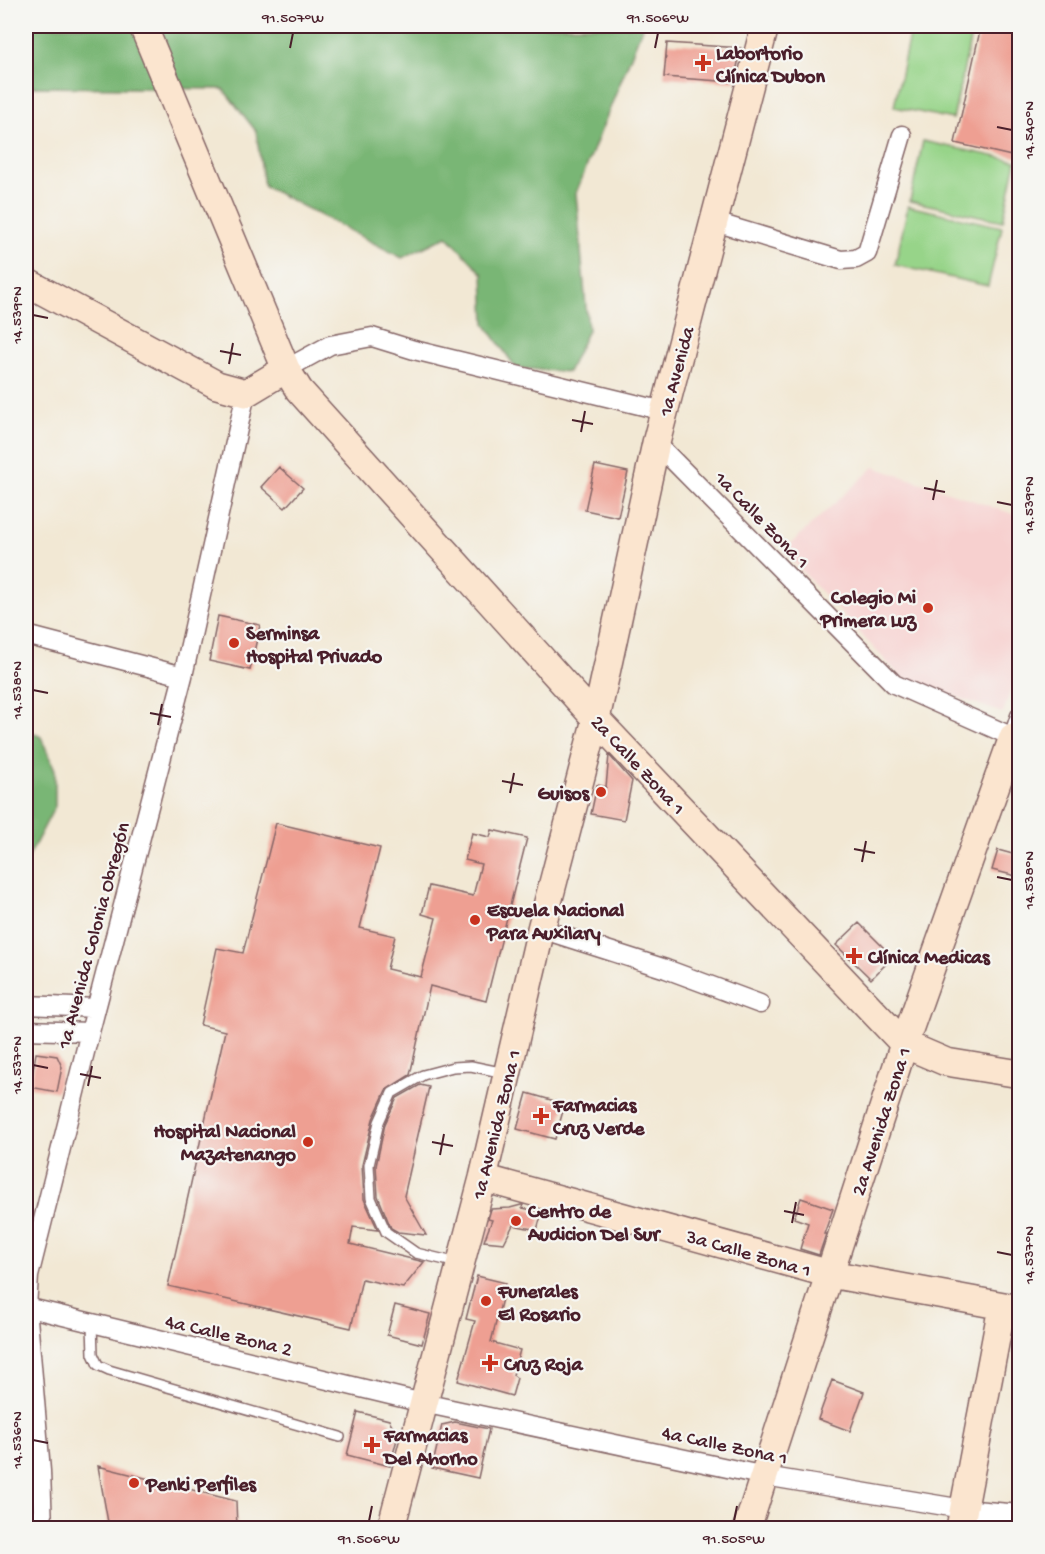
<svg xmlns="http://www.w3.org/2000/svg" width="1045" height="1554" font-family="'Gochi Hand',sans-serif">
<style>
.built{fill:#f7d0cf}
.green{fill:#97d489;stroke:#707a5a;stroke-width:1.5}
.forest{fill:#79b675;stroke:#626a50;stroke-width:1.5}
.building{fill:#ee9f92}
.lines{fill:none;stroke-linecap:round;stroke-linejoin:round}
.lane-casing{stroke:#856566;stroke-width:12}
.street-casing{stroke:#856566;stroke-width:21}
.secondary-casing{stroke:#856566;stroke-width:30}
.lane{stroke:#fff;stroke-width:9}
.street{stroke:#fff;stroke-width:18}
.secondary{stroke:#fbe5cf;stroke-width:27}
.ticks{fill:none;stroke:#4a1f2b;stroke-width:2}
.poi-dot{fill:#c8321e;stroke:#f6f6f2;stroke-width:2}
.labels{text-anchor:middle;stroke-width:4.5;stroke-linejoin:round;paint-order:stroke}
.poi-label{font-size:20px;font-weight:bold;fill:#4a1f2b;stroke:#f6f6f2;text-anchor:start}
.street-label{font-size:20px;fill:#4a1f2b;stroke:#f6f6f2}
.neatline{fill:none;stroke:#4a1f2b;stroke-width:2}
.ticks-label{font-size:15px;text-anchor:middle;fill:#4a1f2b}
</style>
<rect width="100%" height="100%" fill="#f6f6f2"/>
<filter id="ink" filterUnits="userSpaceOnUse"><feTurbulence type="fractalNoise" baseFrequency=".0167" numOctaves="2"/><feDisplacementMap in="SourceGraphic" scale="12" xChannelSelector="R" yChannelSelector="G"/><feConvolveMatrix kernelMatrix="1 2 1 2 8 2 1 2 1" color-interpolation-filters="sRGB"/></filter>
<filter id="wash" filterUnits="userSpaceOnUse"><feTurbulence type="fractalNoise" baseFrequency=".008" numOctaves="4" result="noise"/><feDisplacementMap in="SourceGraphic" scale="24" xChannelSelector="R" yChannelSelector="G"/><feGaussianBlur stdDeviation="1.35" result="paint"/><feColorMatrix in="noise" values="0 0 0 0 0 0 0 0 0 0 0 0 0 0 0 0 0 1.4 0 .05"/><feComposite in="paint" operator="in"/></filter>
<g filter="url(#wash)">
<rect width="100%" height="100%" fill="#f2e8d4"/>
<path class="built" d="M874 467 1019 516V665L1003 713 902 678 783 551Z"/>
<path class="green" d="M911 26H973L953 119 894 107Z
M923 141 1016 161 1003 221 910 201Z
M908 206 1002 227 988 286 895 265Z"/>
<path class="forest" d="M26 26H643L576 193 588 330 568 372 516 368 485 324 483 274 447 236 402 258 264 186 256 131 223 89 31 87 26 103Z
M26 729 41 737 55 770V806L26 862Z"/>
<g id="blocks">
<path class="building" d="M981 26H1020V158L955 143Z
M667 43 741 48 734 82 664 77Z
M595 465 628 472 618 517 585 510Z
M279 467 303 488 285 508 261 487Z
M218 616 260 625 250 670 209 661Z
M609 755 632 781 624 820 591 814 597 785 606 787Z
M276 823 380 848 360 928 395 936 387 969 421 977 436 918 422 914 429 886 473 896 481 864 465 860 472 833 490 837 492 830 527 838 486 1001 430 986 410 1075 386 1090 373 1119 362 1165 364 1199 378 1230 353 1227 350 1244 424 1262 403 1288 362 1279 351 1328 168 1286 225 1031 200 1025 217 948 243 953Z
M998 850 1020 856V877L992 870Z
M859 923 893 957 871 979 836 945Z
M36 1053 57 1056 62 1067 57 1092 30 1087Z
M420 1085 429 1087 404 1196 426 1235 398 1232 391 1228 378 1196 376 1166 385 1124 397 1098Z
M527 1093 565 1104 555 1139 517 1129Z
M801 1198 833 1209 824 1234H826L819 1255 800 1249 808 1223 794 1218Z
M521 1205H523L522 1208 542 1212 537 1230 513 1225 504 1243 484 1241 492 1220 488 1219 491 1209 510 1208Z
M477 1276 506 1283 491 1342 520 1350 513 1375 517 1378 512 1396 458 1381 475 1321 466 1319Z
M395 1305 430 1314 422 1344 387 1335Z
M832 1380 864 1392 850 1431 818 1419Z
M358 1412 389 1420 398 1435 390 1466 347 1455Z
M455 1422 489 1429 478 1478 432 1468 442 1425Z
M98 1466 236 1501 237 1528H109Z"/>
</g>
</g>
<g filter="url(#ink)">
<use href="#blocks" fill-opacity="0" stroke="#856566" stroke-width="1.5"/>
<g class="lines">
<defs>
<path id="lane" d="M458 1263 416 1253 386 1232 371 1198 369 1165 379 1122 392 1093 423 1075 453 1067 471 1066 505 1073
M92 1325 93 1354 98 1365 109 1370 340 1437"/>
<path id="street" d="M715 222 841 260 856 259 867 253 902 135
M286 369 330 345 372 337 414 350 664 411
M656 443 894 684 1013 737 1020 738
M26 635 183 676
M1013 737 1020 716
M541 929 666 969 760 1004
M26 1005 96 1008
M26 1030 90 1032
M26 1307 423 1403 765 1476 963 1509 1020 1514
M43 1528 41 1471 27 1307 29 1276 90 1032 183 676 246 393"/>
<path id="secondary" d="M143 26 286 369 299 390 596 719 904 1044 946 1062 1020 1074
M26 282 217 385 246 393 286 369
M483 1178 830 1274 1020 1309
M391 1528 483 1178 541 929 596 719 656 443 765 26
M747 1528 904 1044 1013 737
M960 1528 1002 1307"/>
</defs>
<use href="#lane" class="lane-casing"/>
<use href="#street" class="street-casing"/>
<use href="#secondary" class="secondary-casing"/>
<use href="#lane" class="lane"/>
<use href="#street" class="street"/>
<use href="#secondary" class="secondary"/>
</g>
</g>
<path class="ticks" d="M290 48 293 33M655 48 658 33M997 127 1012 130M33 315 48 318M220 351 241 355M229 364 233 343M572 420 593 424M581 432 585 411M924 488 945 492M933 500 937 480M997 502 1012 505M33 690 48 693M150 713 171 717M158 725 162 704M502 781 523 785M510 793 514 773M854 849 875 853M862 862 866 841M997 877 1012 880M33 1065 48 1068M80 1074 101 1078M88 1086 92 1066M432 1142 453 1146M440 1155 444 1134M784 1211 804 1215M792 1223 796 1202M997 1252 1012 1255M33 1440 48 1443M369 1521 372 1506M734 1521 737 1506"/>
<g class="poi-dot">
<path d="M700 54h6v6h6v6h-6v6h-6v-6h-6v-6h6z"/>
<circle cx="928" cy="608" r="6"/>
<circle cx="234" cy="643" r="6"/>
<circle cx="601" cy="792" r="6"/>
<circle cx="475" cy="920" r="6"/>
<path d="M851 947h6v6h6v6h-6v6h-6v-6h-6v-6h6z"/>
<path d="M538 1107h6v6h6v6h-6v6h-6v-6h-6v-6h6z"/>
<circle cx="308" cy="1142" r="6"/>
<circle cx="516" cy="1221" r="6"/>
<circle cx="486" cy="1301" r="6"/>
<path d="M487 1354h6v6h6v6h-6v6h-6v-6h-6v-6h6z"/>
<path d="M369 1436h6v6h6v6h-6v6h-6v-6h-6v-6h6z"/>
<circle cx="134" cy="1483" r="6"/>
</g>
<g class="labels">
<g class="poi-label">
<text x="716" y="59">Labortorio<tspan x="716" dy="23">Clínica Dubon</tspan></text>
<text x="916" y="603" text-anchor="end">Colegio Mi<tspan x="916" dy="23">Primera Luz</tspan></text>
<text x="246" y="639">Serminsa<tspan x="246" dy="23">Hospital Privado</tspan></text>
<text x="589" y="799" text-anchor="end">Guisos</text>
<text x="487" y="916">Escuela Nacional<tspan x="487" dy="23">Para Auxilary</tspan></text>
<text x="868" y="963">Clínica Medicas</text>
<text x="553" y="1111">Farmacias<tspan x="553" dy="23">Cruz Verde</tspan></text>
<text x="296" y="1137" text-anchor="end">Hospital Nacional<tspan x="296" dy="23">Mazatenango</tspan></text>
<text x="528" y="1217">Centro de<tspan x="528" dy="23">Audicion Del Sur</tspan></text>
<text x="498" y="1297">Funerales<tspan x="498" dy="23">El Rosario</tspan></text>
<text x="504" y="1370">Cruz Roja</text>
<text x="384" y="1441">Farmacias<tspan x="384" dy="23">Del Ahorho</tspan></text>
<text x="146" y="1490">Penki Perfiles</text>
</g>
<g class="street-label">
<text transform="translate(675 371) rotate(-75)" y="7">1a Avenida</text>
<text transform="translate(763 519) rotate(46)" y="7">1a Calle Zona 1</text>
<text transform="translate(639 764) rotate(47)" y="7">2a Calle Zona 1</text>
<text transform="translate(92 935) rotate(-75)" y="7">1a Avenida Colonia Obregón</text>
<text transform="translate(880 1121) rotate(-72)" y="7">2a Avenida Zona 1</text>
<text transform="translate(495 1124) rotate(-76)" y="7">1a Avenida Zona 1</text>
<text transform="translate(749 1252) rotate(16)" y="7">3a Calle Zona 1</text>
<text transform="translate(229 1334) rotate(13)" y="7">4a Calle Zona 2</text>
<text transform="translate(725 1444) rotate(12)" y="7">4a Calle Zona 1</text>
</g>
</g>
<rect width="1045" height="1554" fill="none" stroke="#f6f6f2" stroke-width="66"/>
<rect x="33" y="33" width="979" height="1488" class="neatline"/>
<g class="ticks-label">
<text x="293" y="22">91.507°W</text>
<text x="658" y="22">91.506°W</text>
<text transform="translate(1028 130) rotate(-90)" y="5">14.540°N</text>
<text transform="translate(16 315) rotate(-90)" y="5">14.539°N</text>
<text transform="translate(1028 505) rotate(-90)" y="5">14.539°N</text>
<text transform="translate(16 690) rotate(-90)" y="5">14.538°N</text>
<text transform="translate(1028 880) rotate(-90)" y="5">14.538°N</text>
<text transform="translate(16 1065) rotate(-90)" y="5">14.537°N</text>
<text transform="translate(1028 1255) rotate(-90)" y="5">14.537°N</text>
<text transform="translate(16 1440) rotate(-90)" y="5">14.536°N</text>
<text x="369" y="1543">91.506°W</text>
<text x="734" y="1543">91.505°W</text>
</g>
</svg>
